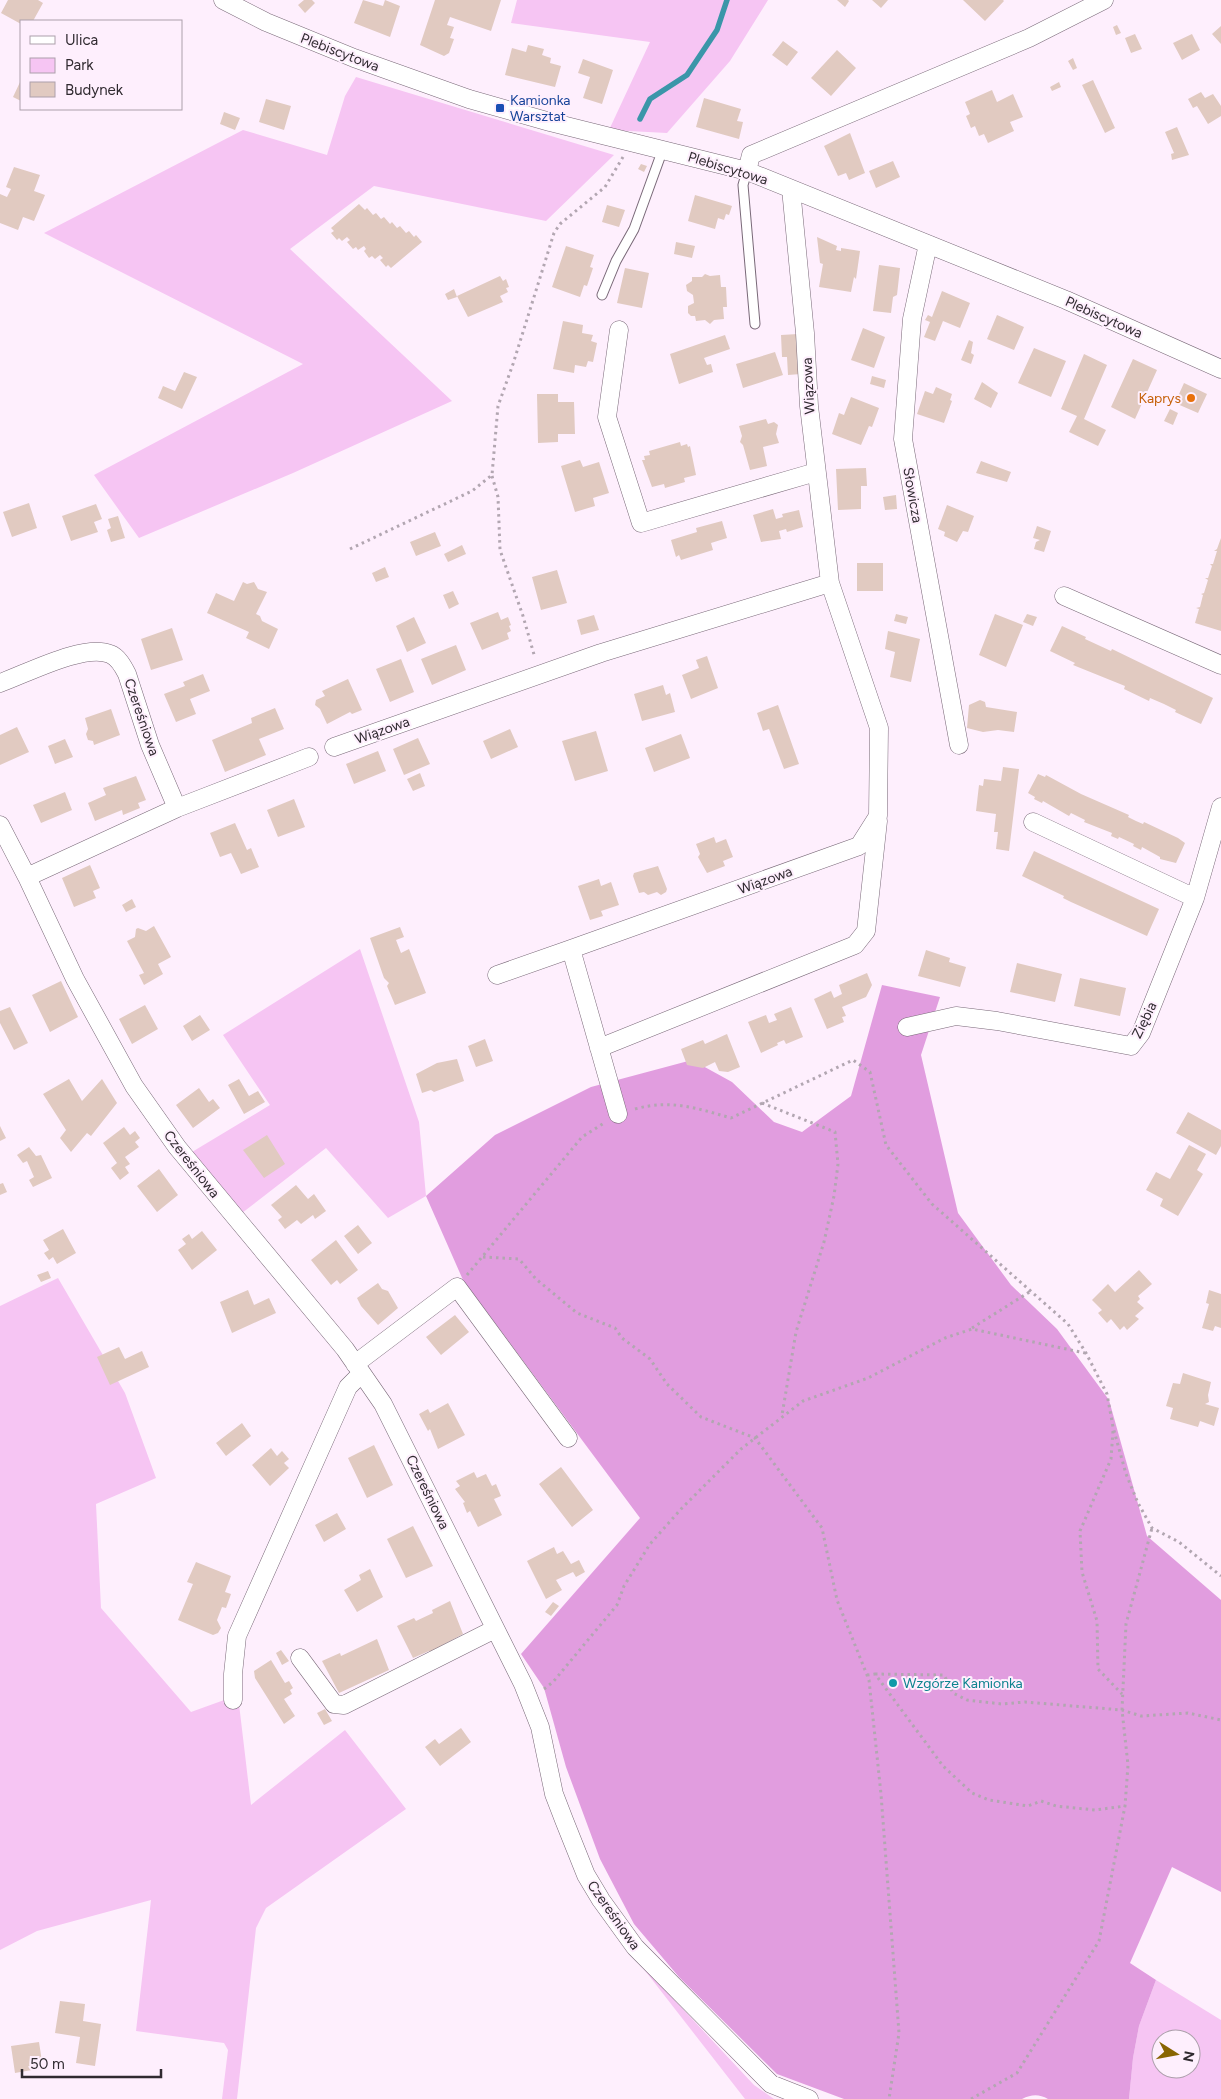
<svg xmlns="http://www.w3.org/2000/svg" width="1221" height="2099" font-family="Figtree,sans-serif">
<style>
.green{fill:#f6c5f3;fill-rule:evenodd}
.forest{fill:#e19ddf}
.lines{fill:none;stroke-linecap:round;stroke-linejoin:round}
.stream{stroke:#3a96a9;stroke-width:5.5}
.building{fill:#e1cac1}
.service-casing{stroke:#796978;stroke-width:11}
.minor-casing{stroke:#796978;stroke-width:19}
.path{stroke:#b2a6b1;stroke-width:3;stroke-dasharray:2.5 4;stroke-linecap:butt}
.service{stroke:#fff;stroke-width:9}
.minor{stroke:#fff;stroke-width:18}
.transit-dot{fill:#1a4fb4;stroke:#feeffd;stroke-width:2}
.food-dot{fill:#e8710a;stroke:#feeffd;stroke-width:2}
.culture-dot{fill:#0f9aa8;stroke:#feeffd;stroke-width:2}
.labels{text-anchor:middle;stroke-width:4;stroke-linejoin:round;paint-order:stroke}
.street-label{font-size:14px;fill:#302a30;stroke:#feeffd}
.transit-label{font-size:14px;fill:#164399;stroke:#feeffd;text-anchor:start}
.food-label{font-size:14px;fill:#c56008;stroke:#feeffd;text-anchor:end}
.culture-label{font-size:14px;fill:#0d838f;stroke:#feeffd;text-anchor:start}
</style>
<rect width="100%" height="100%" fill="#feeffd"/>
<path class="green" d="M517 0H768L730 61 667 133 609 130 650 42 511 23Z
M356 77 614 155 546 221 374 186 290 249 452 401 293 473 139 538 94 475 303 364 44 233 243 130 327 155 345 96Z
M360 949 419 1122 426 1196 388 1218 326 1148 242 1213 187 1155 270 1105 223 1035Z
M58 1278 125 1393 156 1478 96 1504 101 1608 191 1712 227 1699 229 1708 239 1704 251 1805 345 1730 406 1809 266 1908 256 1928 237 2099H222L228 2050 224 2043 136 2031 151 1900 37 1931 0 1950V1306Z
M636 1959 754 2085 774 2099H745Z
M1156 1980 1221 2020V2099H1129L1133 2058 1139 2026ZM1161 2039H1191V2069H1161Z"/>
<path class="forest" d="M882 985 940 997 921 1055 958 1213 1011 1285 1057 1329 1109 1400 1147 1536 1221 1600V1892L1172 1867 1130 1963 1156 1980 1139 2026 1133 2058 1129 2099H1048C1039 2094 1032 2094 1022 2099H844L777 2074 679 1977 634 1924 600 1859 566 1767 544 1688 521 1654 640 1518 463 1280 426 1196 495 1135 591 1087 692 1060 732 1082 774 1122 802 1132 851 1096Z"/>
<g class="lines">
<path class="stream" d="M640 119 650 99 687 75 717 30 727 0"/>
</g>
<path class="building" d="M8 0H38L43 3 33 21H21V24L1 13Z
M304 0H312L315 3 305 13 298 5Z
M363 0 383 6 385 0 400 6 390 37 354 23Z
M435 0H501L491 31 450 17 447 25 454 27 450 38 454 39 449 53 444 56 420 45Z
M837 0H848L849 1 845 7Z
M872 0H888L881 8Z
M963 0H1003L1004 1 985 21Z
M1117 25 1121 33 1116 35 1113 27Z
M1221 26V44L1212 34Z
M1135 34 1142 49 1131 53 1125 38Z
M1192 34 1200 50 1182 60 1173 43Z
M783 41 798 52 787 66 772 55Z
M528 45 544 49 542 55 551 58 550 63 561 66 555 87 505 75 512 48 526 52Z
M837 50 856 68 831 96 811 78Z
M1073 58 1077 68 1073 70 1068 61Z
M583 59 613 70 602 104 583 98 590 77 578 73Z
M21 80V101L13 97Z
M1093 80 1115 128 1105 133 1082 85Z
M1059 82 1061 87 1052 91 1050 87Z
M992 90 997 102 1013 94 1023 117 1010 122 1014 131 988 143 984 134 979 136 975 126 971 128 966 116 970 114 965 102Z
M1201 92 1205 98 1213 94 1221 106V116L1208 124 1197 106 1193 108 1188 99Z
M704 98 741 109 737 121 743 122 739 139 696 127Z
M266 99 291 106 284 130 259 122Z
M224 112 240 118 235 130 220 124Z
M1177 127 1189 155 1172 160 1171 154 1174 153 1165 132Z
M850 133 865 173 849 180 846 173 838 176 824 146Z
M893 161 900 177 876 188 869 171Z
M641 164 647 166 644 172 638 169Z
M14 167 40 175 34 191 45 195 34 221 23 217 18 230 0 223V194L7 197 11 189 6 187Z
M695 195 732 206 729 215 726 214 724 220 718 218 715 229 688 221Z
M359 204 365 210 367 208 373 215 376 213 381 219 384 217 390 224 392 222 397 228 400 226 406 233 409 231 414 237 416 235 422 242 391 268 388 265 386 267 380 260 383 258 380 255 375 259 372 256 369 258 364 251 366 249 364 246 358 250 356 247 353 249 347 242 350 240 347 237 342 241 339 238 337 240 331 233 334 231 331 228Z
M607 205 625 210 619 227 602 222Z
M817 237 837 246 836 250 841 251V248L860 251 856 279 854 277 851 292 819 287 823 264 820 263Z
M676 242 695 246 692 258 674 254Z
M566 246 594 255 590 267 593 268 587 286 584 285 580 297 552 287Z
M879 265 900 268 897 295 893 297 891 313 873 311Z
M625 268 649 273 642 308 617 303Z
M705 274 710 276 720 275 721 287H726L727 307H723L724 319 714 320 710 324 705 320 696 321 695 316H691L688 313V306L694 303 693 295 687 291 686 285 692 281V277H702Z
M500 276 503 281 506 279 509 287 506 288 508 292 500 296 503 302 468 317 457 296Z
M454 289 457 297 448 300 445 294Z
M942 291 970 303 960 328 943 321 935 341 924 337 930 322 925 320 928 315 932 317Z
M997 315 1024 327 1014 350 987 339Z
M563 321 583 325 582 333 593 335 591 341 597 343 593 362 588 361 586 367 575 365 574 373 553 369Z
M863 328 885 337 874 368 851 360Z
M798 334 801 374 788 375 787 357H782L781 335Z
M725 335 730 349 704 358 707 365 711 364 713 372 679 384 670 354Z
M969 340 973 342 971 353 974 355 971 364 961 360Z
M1034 348 1066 361 1051 397 1018 383Z
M775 352 783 375 743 388 736 364Z
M1084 354 1107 365 1084 419 1106 430 1098 446 1069 432 1077 416 1061 409Z
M1133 359 1157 370 1135 419 1111 407Z
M184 372 197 377 182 409 158 398 163 386 175 391Z
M872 376 886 380 884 388 870 384Z
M982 382 998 393 991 408 974 399Z
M1184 383 1207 394 1198 413 1175 403Z
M936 387 952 394 950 400 952 401 944 423 917 414 925 391 933 394Z
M537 394H558V402H574L575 434H558V442L538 443Z
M851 397 879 408 872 427 869 426 861 445 832 434 839 413 844 415Z
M1170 409 1178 413 1173 425 1164 421Z
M766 419 768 424 774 422 778 425 776 434 779 443 763 447 767 466 750 470 743 445 740 442 742 436 739 426Z
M680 442 681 446 687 444 688 447 690 446 696 475 684 478 685 482 665 488 664 484 652 487 642 460H645L644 456 650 455 649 451Z
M580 460 583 467 599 462 609 493 593 498 595 506 575 512 561 466Z
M981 461 1011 472 1007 482 976 473Z
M866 468 867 486H861V509L838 510 836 469Z
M896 495 897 509 885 510 883 497Z
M29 503 37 528 12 537 3 512Z
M96 504 102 519 94 522 98 532 71 541 62 516Z
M947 505 974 516 968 532 963 531 957 542 944 536 945 532 938 529Z
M773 509 776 519 783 517 782 514 799 510 803 527 787 532 786 529 779 531 781 539 761 542 753 515Z
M118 516 125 538 111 542 107 530 111 528 108 519Z
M722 521 727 538 711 543 713 550 681 560 679 555 676 557 671 540 697 532 696 528Z
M1037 526 1051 531 1044 552 1034 549 1036 542 1040 540 1033 538Z
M435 532 441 546 416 556 410 542Z
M1221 538V631L1195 623 1199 609 1196 608 1200 607 1203 595 1201 594 1204 593 1208 580 1205 578H1208L1212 566 1210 564H1213L1217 551H1214L1217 549Z
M462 545 466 554 448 562 444 554Z
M857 563H883V591H857Z
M385 567 389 577 376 582 372 573Z
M557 570 567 603 541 610 532 577Z
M243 582 247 584 254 582 258 589 267 592 256 614 260 616 262 621 278 629 269 649 246 638 249 632 207 613 216 593 234 601Z
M453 591 459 604 449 609 443 595Z
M498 612 501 620 508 617 511 625 509 626 511 631 507 633 509 639 482 650 470 623Z
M896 614 908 617 906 624 894 621Z
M995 614 1023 625 1006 667 979 655Z
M1027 614 1037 617 1033 626 1023 622Z
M594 615 599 630 581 635 577 620Z
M414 617 426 643 407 652 396 626Z
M1062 626 1086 637 1085 639 1111 651 1112 649 1213 698 1201 724 1175 712 1176 710 1164 704 1150 698 1149 701 1124 689 1125 686 1073 665 1075 663 1050 651Z
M172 628 183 660 151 670 141 639Z
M888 631 920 639 911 682 890 677 895 652 885 649Z
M456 645 466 670 432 685 421 659Z
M707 656 718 688 691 699 682 675 699 668 696 660Z
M401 659 414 692 390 702 376 669Z
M203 674 210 691 190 699 196 714 176 722 164 694 185 686 183 682Z
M348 679 362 710 352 714 350 712 327 724 320 709 315 705 316 700 325 696 322 691Z
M663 685 666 695 670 693 675 712 642 721 634 694Z
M980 700 985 702 986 707 1017 712 1014 732 998 730 983 732 967 728 969 705Z
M778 705 799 764 784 769 769 729 763 731 757 713Z
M275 708 284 729 259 739 266 755 225 772 212 740 252 723 251 718Z
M111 709 120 735 94 745 93 741 88 740 86 734 88 729 85 718Z
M17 727 29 752 0 765V735Z
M510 729 518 747 491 759 483 741Z
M596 731 608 771 575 781 562 741Z
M681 734 690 758 654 772 645 748Z
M418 738 430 764 404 775 393 749Z
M65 739 73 757 55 764 48 746Z
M378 751 386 771 354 784 346 764Z
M1003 767 1019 769 1009 851 996 849 998 832H994L996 814 976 811 979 785 983 786 984 779 1001 781Z
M420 773 425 786 413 791 407 779Z
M1038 774 1045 777 1046 775 1081 794 1129 815 1128 817 1136 821 1143 824 1144 822 1178 838 1185 843 1176 863 1160 859V857L1142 847 1141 850 1133 846 1134 844 1119 837 1118 839 1111 836 1112 833 1084 822 1085 820 1071 813 1069 816 1043 801 1042 803 1034 799 1035 797 1028 793Z
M136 776 146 800 138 803 140 808 123 815 122 810 95 821 88 803 106 795 103 788Z
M65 792 72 810 41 823 33 805Z
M294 799 305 827 278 837 267 810Z
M235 823 247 850 251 848 259 867 241 874 231 853 220 857 210 833Z
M714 837 716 843 726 839 733 857 723 861 725 866 707 873 698 857 700 854 696 844Z
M1034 851 1159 909 1147 936 1071 902 1063 898 1064 896 1022 876Z
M90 865 100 888 93 891 96 898 74 907 62 878Z
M658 866 667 889 666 892 661 895 657 892 648 895 644 892 639 893 633 876 634 873Z
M599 879 601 886 611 882 619 905 601 911 603 916 590 920 578 886Z
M132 899 136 907 126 912 122 905Z
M154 926 171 957 158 964 163 974 144 985 139 975 144 973 127 941 135 937 136 929 138 928 146 931Z
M400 927 404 937 396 940 401 953 409 949 426 993 395 1005 387 986 389 983 384 978 370 938Z
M926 950 950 958 949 962 966 967 960 987 918 976Z
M1017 963 1062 974 1055 1002 1010 992Z
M867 973 872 985 866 997 842 1007 846 1016 842 1017 844 1022 827 1029 814 999 831 991 834 998 842 994 839 985Z
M1080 978 1126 988 1120 1016 1074 1006Z
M61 981 78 1017 50 1032 32 995Z
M145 1005 158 1029 132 1044 119 1019Z
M10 1007 28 1043 14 1050 0 1023V1011Z
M791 1007 803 1037 786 1044 784 1040 777 1043 778 1045 761 1053 748 1022 766 1015 769 1023 777 1020 774 1014Z
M200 1015 210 1030 192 1041 183 1026Z
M727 1034 740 1067 728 1072 719 1071 715 1062 703 1068 687 1065 681 1049 703 1040 705 1044Z
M485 1039 493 1061 476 1067 468 1046Z
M457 1059 464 1081 434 1092 431 1090 422 1093 416 1074 437 1063Z
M69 1079 82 1101 102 1079 117 1103 91 1136 87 1133 71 1152 60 1138 66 1130 43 1094Z
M239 1079 249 1096 258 1091 265 1102 244 1114 228 1085Z
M199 1088 209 1102 213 1099 220 1108 193 1128 176 1105Z
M1188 1112 1221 1130V1146L1216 1155 1176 1133Z
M0 1126 6 1138 0 1141Z
M124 1127 130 1135 135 1131 140 1138 135 1142 139 1147 125 1157 130 1164 125 1167 129 1173 120 1180 111 1168 117 1163 103 1143Z
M267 1135 285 1164 264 1178 243 1150Z
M1189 1145 1206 1154 1197 1170 1203 1174 1178 1216 1160 1206 1163 1199 1146 1190 1156 1172 1170 1179Z
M29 1147 36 1156 41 1155 52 1178 33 1187 29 1180 34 1177 27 1161 23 1163 17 1155Z
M159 1169 178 1195 157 1212 137 1186Z
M3 1183 7 1192 0 1195V1184Z
M296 1185 308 1199 314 1194 326 1211 315 1219 313 1215 301 1224 297 1220 285 1229 278 1220 282 1217 271 1205Z
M358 1225 372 1243 358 1254 344 1236Z
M63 1229 76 1253 57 1264 53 1257 49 1260 44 1253 49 1250 43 1240Z
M202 1231 217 1250 192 1270 178 1250 186 1244 182 1239 189 1234 192 1239Z
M336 1240 358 1270 340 1284 337 1280 331 1285 311 1260Z
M1139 1270 1152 1284 1138 1296 1140 1299 1137 1302 1144 1308 1135 1316 1139 1319 1127 1330 1124 1326 1120 1330 1111 1319 1107 1323 1098 1313 1102 1310 1092 1300 1108 1284 1115 1292Z
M48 1271 51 1278 41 1282 37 1275Z
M378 1283 382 1289 388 1291 398 1308 378 1325 361 1306 357 1298Z
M248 1290 254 1305 269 1298 276 1313 232 1333 220 1302Z
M1209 1290 1221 1294V1328L1215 1326 1213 1331 1202 1328 1209 1304 1206 1303Z
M455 1315 469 1332 441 1355 426 1337Z
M119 1347 125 1359 142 1351 149 1367 110 1385 97 1357Z
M1183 1373 1211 1382 1208 1395 1209 1402 1205 1404 1219 1408 1214 1426 1200 1421 1198 1427 1170 1419 1173 1408 1166 1406 1173 1383 1180 1384Z
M448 1403 465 1435 438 1449 430 1429 428 1431 419 1414 428 1409 430 1413Z
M242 1423 251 1436 226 1456 216 1443Z
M374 1445 393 1485 367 1498 348 1458Z
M271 1448 277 1456 282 1451 289 1459 284 1463 289 1468 270 1486 252 1465Z
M561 1467 593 1510 572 1527 539 1484Z
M474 1472 477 1478 486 1474 492 1486 496 1484 501 1496 494 1499 502 1515 478 1527 470 1511 467 1513 463 1503 465 1502 455 1489 460 1486 456 1481Z
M337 1513 346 1529 324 1542 315 1525Z
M413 1526 433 1566 406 1578 387 1539Z
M554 1547 557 1554 563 1551 571 1564 579 1560 585 1572 576 1577 573 1572 556 1580 562 1590 546 1599 527 1561Z
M196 1562 231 1576 225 1592 231 1594 226 1608 222 1607 217 1620 221 1628 218 1633 213 1635 178 1620 193 1584 187 1582Z
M370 1569 383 1597 357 1612 344 1590 361 1580 359 1575Z
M450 1601 463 1634 430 1652 429 1651 413 1658 397 1626 414 1618 416 1621 433 1613 432 1610Z
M553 1602 559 1606 551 1616 545 1612Z
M377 1639 389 1670 339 1693 322 1661 340 1653 341 1656Z
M281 1650 289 1661 282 1665 276 1653Z
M271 1660 285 1683 289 1681 293 1688 290 1690 292 1694 284 1699 295 1716 284 1724 255 1678 254 1671Z
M325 1709 332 1721 324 1725 317 1713Z
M461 1728 471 1742 440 1766 425 1747 435 1739 439 1744Z
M60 2001 85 2004 83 2021 101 2024 95 2066 76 2063 80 2037 55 2033Z
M39 2042 43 2068 15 2073 11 2046Z"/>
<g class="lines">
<defs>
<path id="service" d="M747 171 743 185 755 324
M602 295 616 261 634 229 663 149"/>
<path id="minor" d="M223 0 266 22 354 58 469 99 550 122 747 171 1066 300 1221 369
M747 171 751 155 1029 38 1104 0
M928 244 912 319 903 439 959 745
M619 330 607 417 641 523 816 472
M1064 596 1221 665
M0 683C26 674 84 643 110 654 118 657 123 666 127 674L150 745 177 808
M334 747 601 653 830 583
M1033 822 1195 898
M0 825 27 877 75 979 134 1086 177 1147 345 1349 383 1404 523 1684 540 1727 554 1794 564 1820 586 1875 601 1900 635 1947 771 2084 809 2099
M27 877 177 808 309 757
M497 975 571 949
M907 1027 956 1016 997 1021 1131 1046 1141 1033 1195 898 1221 807
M599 1048 855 945 866 931 878 821
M618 1114 571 949 859 846 878 816 879 728 830 583 809 406 805 333 791 189
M355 1364 457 1287 568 1438
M300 1658 334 1704 344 1705 495 1629
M233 1700V1674L237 1636 348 1387 361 1374"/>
</defs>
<use href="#service" class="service-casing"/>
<use href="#minor" class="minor-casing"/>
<path class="path" d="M492 476 498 497 500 550 523 616 535 658
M350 549 472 491 492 475 498 406 513 364 554 233 560 224 605 187 623 157
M762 1103 835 1132 838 1164 834 1196 824 1242 796 1332 782 1415
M635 1109C671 1099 696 1108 731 1118L853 1060 870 1072 886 1145 932 1204 1068 1324 1086 1353 1107 1394 1113 1427 1126 1474 1138 1503 1152 1528 1179 1542 1221 1576
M483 1257 519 1259 536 1279 577 1313 615 1328 622 1338 650 1359 667 1384 701 1417 755 1438 822 1528 837 1600 869 1680 881 1794 899 2033 889 2099
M467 1275 582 1137 604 1123
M972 1328 1031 1291
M1113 1431 1111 1459 1080 1531 1082 1572 1097 1621 1098 1669 1122 1694
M875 1674 944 1675 953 1693 967 1700 1002 1704 1025 1702 1122 1710 1141 1716 1188 1713 1221 1720
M867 1675 875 1674 943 1766 972 1793 989 1800 1028 1806 1041 1801 1056 1806 1095 1810 1125 1806
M544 1689 553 1682 617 1605 624 1586 650 1544 682 1508 741 1449 803 1401 868 1378 945 1338 972 1329 1085 1353
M971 2099 1017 2073 1099 1941 1125 1806 1128 1765 1122 1710 1126 1624 1152 1528"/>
<use href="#service" class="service"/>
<use href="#minor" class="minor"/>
</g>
<rect class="transit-dot" x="495" y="103" width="10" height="10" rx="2.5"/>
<circle class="food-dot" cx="1191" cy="398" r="5"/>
<circle class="culture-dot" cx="893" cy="1683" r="5"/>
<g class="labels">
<g class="street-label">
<text transform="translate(340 52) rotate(21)" y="5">Plebiscytowa</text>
<text transform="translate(728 168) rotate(17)" y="5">Plebiscytowa</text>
<text transform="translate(1104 317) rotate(24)" y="5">Plebiscytowa</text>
<text transform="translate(808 386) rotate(-93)" y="5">Wiązowa</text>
<text transform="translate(913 495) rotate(80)" y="5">Słowicza</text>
<text transform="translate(142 717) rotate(71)" y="5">Czereśniowa</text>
<text transform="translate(382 730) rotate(-19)" y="5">Wiązowa</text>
<text transform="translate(765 880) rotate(-20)" y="5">Wiązowa</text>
<text transform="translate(1144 1020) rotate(-64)" y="5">Ziębia</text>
<text transform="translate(192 1164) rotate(52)" y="5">Czereśniowa</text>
<text transform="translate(428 1492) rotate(64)" y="5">Czereśniowa</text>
<text transform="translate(614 1915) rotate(55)" y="5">Czereśniowa</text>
</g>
<g class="transit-label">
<text x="510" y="105">Kamionka<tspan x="510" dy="16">Warsztat</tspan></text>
</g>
<g class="food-label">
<text x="1181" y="403">Kaprys</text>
</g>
<g class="culture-label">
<text x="903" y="1688">Wzgórze Kamionka</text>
</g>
</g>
<rect x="20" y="20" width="162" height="90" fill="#feeffd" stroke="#aca0ab"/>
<rect x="30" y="36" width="25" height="8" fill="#ffffff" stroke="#aca0ab"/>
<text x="65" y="45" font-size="15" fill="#302a30">Ulica</text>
<rect x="30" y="58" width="25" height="15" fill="#f6c5f3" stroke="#aca0ab"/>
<text x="65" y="70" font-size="15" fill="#302a30">Park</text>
<rect x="30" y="82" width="25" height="15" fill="#e1cac1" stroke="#aca0ab"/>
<text x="65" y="95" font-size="15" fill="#302a30">Budynek</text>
<g transform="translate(1176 2054) rotate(101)"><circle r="24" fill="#feeffd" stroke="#aca0ab"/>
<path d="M0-4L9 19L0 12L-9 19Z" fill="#896502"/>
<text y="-8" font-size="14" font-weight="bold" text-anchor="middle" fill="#302a30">N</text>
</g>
<path d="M22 2069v8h139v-8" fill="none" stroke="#302a30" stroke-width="2.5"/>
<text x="30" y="2069" font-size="15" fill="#302a30" stroke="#feeffd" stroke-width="4" paint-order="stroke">50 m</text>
</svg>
